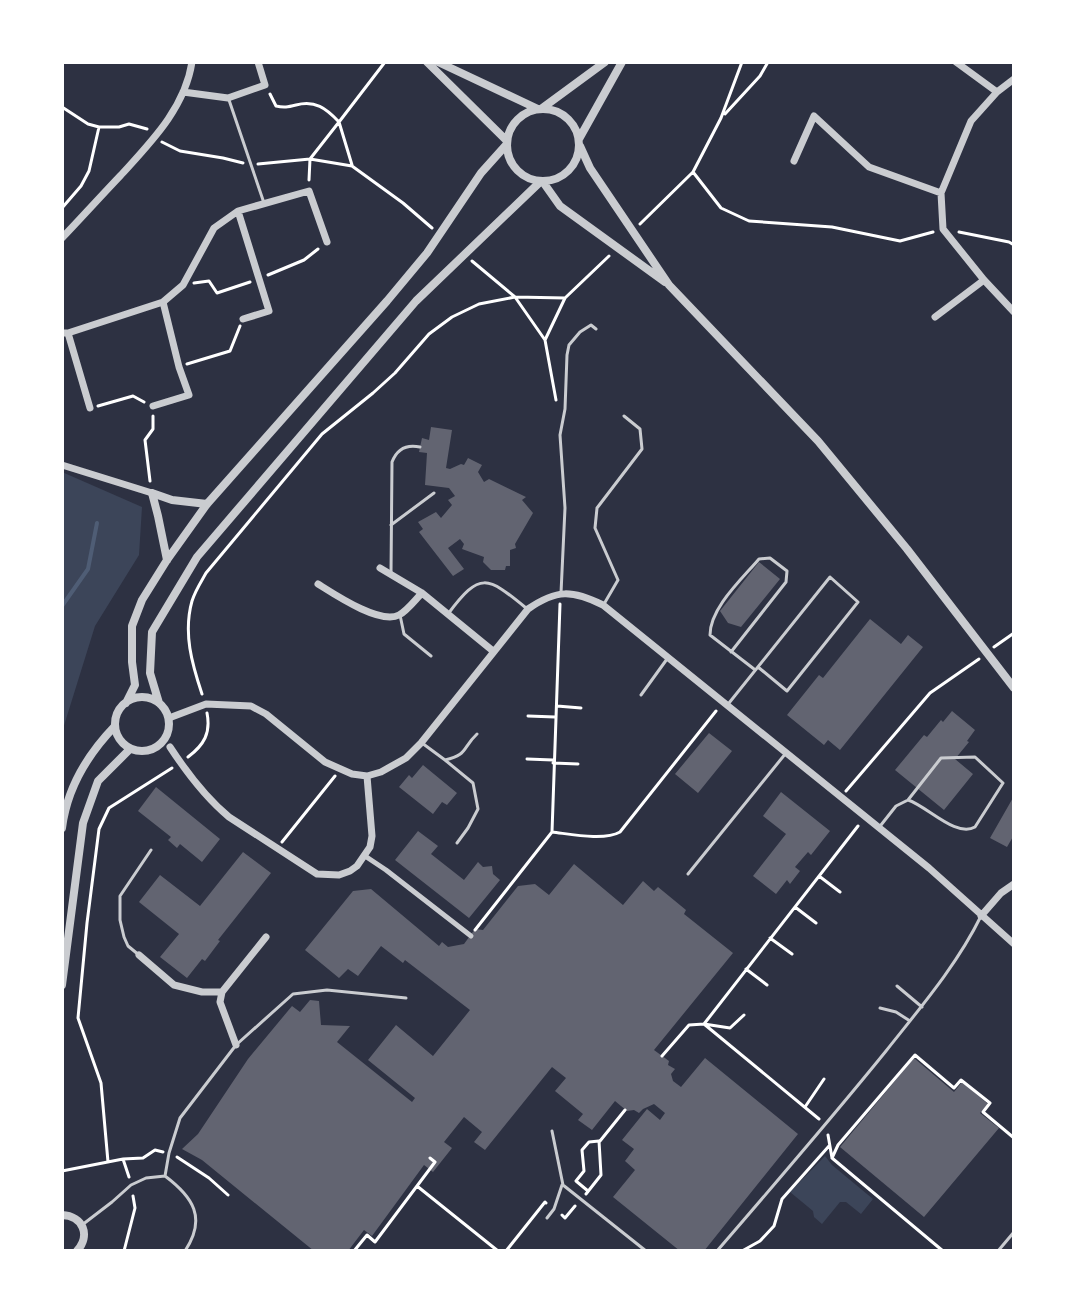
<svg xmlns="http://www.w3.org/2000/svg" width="1076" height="1313" font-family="Helvetica,sans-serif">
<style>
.green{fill:#3c4559}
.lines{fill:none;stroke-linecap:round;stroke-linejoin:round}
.stream{stroke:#4f5d75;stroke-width:4}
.building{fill:#626471}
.path{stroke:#fff;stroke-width:3}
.service{stroke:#caccd0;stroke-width:3}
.pedestrian{stroke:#caccd0;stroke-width:5}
.minor{stroke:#caccd0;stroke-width:7}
.tertiary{stroke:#caccd0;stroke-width:8}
</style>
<rect width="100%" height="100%" fill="#2d3142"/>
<path class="green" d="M62 472 142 507 139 555 95 626 62 732Z
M825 1156 832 1165 873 1199 861 1214 846 1202H840L822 1224 814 1217 813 1211 790 1192Z"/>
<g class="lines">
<path class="stream" d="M62 606 88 569 97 523"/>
</g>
<path class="building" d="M431 427 452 430 446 468 450 469 461 464 464 465 468 458 482 465 478 472 484 482 489 479 526 497 522 500 533 513 515 544 516 548 510 550V566H506L505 570H491L483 562 484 557 462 549 464 544 460 539 448 548 464 569 453 576 419 532 423 529 418 522 436 512 441 518 452 505 448 500 455 496 449 488 425 485 427 453 419 452 422 438 429 440Z
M759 562 780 579 741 627 728 623 720 611Z
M870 619 901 644 908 635 923 647 840 750 828 740 824 745 787 715 819 675 823 678Z
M952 711 975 730 967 741 969 742 955 759 973 774 944 810 895 770 924 735 927 737 941 720 943 722Z
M709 733 732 751 698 793 675 774Z
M423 765 457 793 447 805 442 802 433 814 399 787 409 775 412 778Z
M156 787 220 839 202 862 180 844 177 848 168 840 171 837 138 811Z
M781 792 830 831 811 855 808 852 795 867 800 871 790 884 787 880 776 894 753 876 786 834 763 816Z
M1014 796V835L1007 847 990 838Z
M418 831 438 846 431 854 464 880 478 862 483 867 492 866 493 874 500 880 469 918 395 860Z
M243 852 271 873 218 940 220 941 205 961 202 959 187 978 160 957 179 934 139 902 160 875 200 906Z
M574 864 623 905 643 881 654 891 658 887 686 910 684 914 733 953 654 1050 669 1061 668 1065 675 1069 671 1074 673 1081 681 1087 705 1058 798 1134 704 1251H680L613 1197 635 1170 625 1161 634 1149 622 1140 647 1109 660 1120 665 1113 654 1104 643 1109 639 1113 634 1110 627 1111 615 1101 592 1130 578 1120 583 1114 555 1091 566 1078 552 1067 485 1150 474 1142 482 1132 464 1117 444 1142 452 1148 433 1172 424 1165 372 1236 364 1230 348 1251H314L202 1160 182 1149 198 1134 248 1059 292 1006 300 1012 310 1000 319 1001 321 1025 350 1026 337 1042 412 1102 415 1098 368 1060 396 1025 433 1056 470 1010 405 960 403 963 381 946 358 976 348 969 339 978 305 950 353 891 371 889 439 946 442 942 448 947 464 944 475 929 483 930 518 886 535 884 549 895Z
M914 1058 954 1092 962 1082 988 1104 980 1113 999 1128 924 1217 840 1147Z"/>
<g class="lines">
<path class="path" d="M270 94 276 106C284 108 288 107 296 105 315 100 326 108 339 122L385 62
M62 107 88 124 99 127H119L129 124 147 129
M725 114 760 76 768 62
M162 142 180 151 223 158 243 163
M258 164 310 159 352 166 403 203 432 228
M693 172 721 208 749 221 832 227 900 241 933 232
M309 180 310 159 339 122 352 165
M62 208 81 186 89 171 99 127
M640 224 693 172 721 118 742 62
M959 232 1009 242 1014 245
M472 261 515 297 545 340 565 298 609 256
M268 275 304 260 318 249
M194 283 209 281 217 293 250 282
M545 340 556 400
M187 364 230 351 240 326
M98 406 133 396 144 402
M150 481 145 440 153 429V416
M994 647 1014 633
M202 694C192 664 183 633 192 601 195 591 201 582 206 573L322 434 373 393 395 373 429 334 452 317 479 304 515 297 565 298
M557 706 581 708
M528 716 555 717
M188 757C204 745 211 733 207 713
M527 759 553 760
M553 763 578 764
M846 791 930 693 979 659
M552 832C570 834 604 841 620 832L716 711
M282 842 335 776
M819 876 840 892
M795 907 816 923
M475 930 552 832 560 604
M770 938 792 954
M746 969 767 985
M662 1056 689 1025 704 1024 730 1028 744 1015
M805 1107 824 1079
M819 1119 704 1024 858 826
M828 1135 832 1158 943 1251
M600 1141 625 1110
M177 1157 209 1178 228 1195
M832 1158 838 1145 915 1055 954 1088 961 1080 990 1103 983 1112 1014 1138
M123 1159 129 1177
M108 1162 101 1083 78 1018 87 923 99 829 109 808 172 768
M62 1171 123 1159 143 1158 155 1150 163 1152
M417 1186 498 1251
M586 1194 601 1175 599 1141 589 1142 582 1150 584 1171 576 1181 588 1191
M562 1215 565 1218 575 1206
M124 1251 135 1208 133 1196
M354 1251 367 1235 375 1242 435 1162 430 1158
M506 1251 545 1202 546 1203
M742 1251 760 1241 774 1226 782 1199 829 1146"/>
<path class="service" d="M229 100 264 203
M391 525 434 493
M391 574 392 462C397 449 406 444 420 447
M561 593 565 508 560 435 565 409 567 355 569 345 580 332 591 325 596 329
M604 604 618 580 595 528 597 508 642 449 640 429 624 416
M448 614C480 571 487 576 526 608
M400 615 404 634 431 656
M731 652 786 582 787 571 770 558 759 559C742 579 710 608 710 635L754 669
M641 695 667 659
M729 703 830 577 858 602 787 691 758 667
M422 743 445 760C468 755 462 748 477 734
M445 760 473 783 478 809 468 828 457 843
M881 825 896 806 908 800 941 758 975 757 1003 783 975 827C956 838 927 806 908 800
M688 874 786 753
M139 955 128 946 124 937 120 920V896L151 850
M897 986 922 1007
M880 1008 896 1012 910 1021
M552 1131 563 1185 646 1251
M165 1176C193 1197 207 1218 185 1251
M547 1218 554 1209 562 1185
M82 1225 112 1202 131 1185 146 1178 165 1176 169 1153 180 1118 236 1045 293 994 327 990 406 998
M717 1251C774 1185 831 1119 886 1051 920 1008 957 965 981 916
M998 1251 1014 1232"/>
<path class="pedestrian" d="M365 856 386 870 471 936"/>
<path class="minor" d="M956 62 997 92
M1014 79 997 92 971 121 941 193 943 229 984 280 1014 312
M183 92 228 98 265 85 258 62
M794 161 814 116 869 167 941 193
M238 211 269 311 243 319
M62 238C82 217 101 196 121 175 151 142 185 108 192 62
M935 317 984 280
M62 333H68L163 302 183 285 214 228 238 211 309 191 327 242
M68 333 90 408
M153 406 189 395 179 367 163 302
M62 465 152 493
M380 568 422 593 493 651
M318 584C334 594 380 625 399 615 407 611 415 600 422 593
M169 718 206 704 251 706 266 714 325 762 352 774 367 776 381 772 406 758 421 743 528 609C557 589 572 590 603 605L929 868 1014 944
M170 747C187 773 205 797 229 817L317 874 339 875 350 871 357 866 370 847 372 836 367 776
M981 916 1001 893 1014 884
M139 955 174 985 202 992H222
M236 1045 220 1002 222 992 266 937"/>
<path class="tertiary" d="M427 62 507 141
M438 62 538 109
M507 145a36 36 0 1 1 72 0a36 36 0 1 1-72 0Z
M541 109 605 62
M579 139 622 62
M580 146 590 168 669 285 818 441 907 549 1014 688
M543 182 560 206 665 282
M152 493 158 516 167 560
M152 493 172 500 207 504
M115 724a27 27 0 1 1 54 0a27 27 0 1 1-54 0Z
M126 703 135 685 132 662V626L142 600 167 560 207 504 387 301 427 253 481 173 507 144
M159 703 150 673 152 632 197 557 416 301 540 182
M62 828C67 788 87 755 115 726
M62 985 83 823 98 781 130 749
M62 1215C83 1216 91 1235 77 1251"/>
</g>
<rect width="1076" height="1313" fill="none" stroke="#ffffff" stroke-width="128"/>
</svg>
